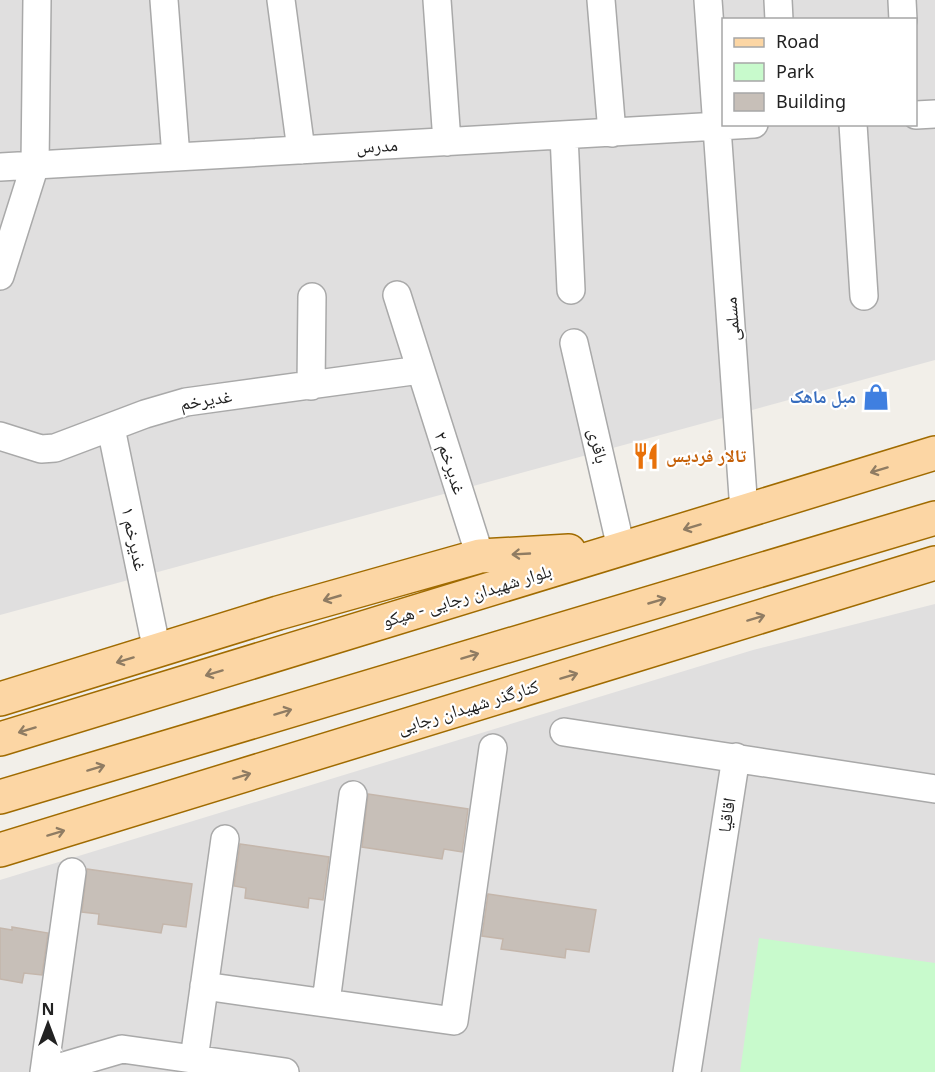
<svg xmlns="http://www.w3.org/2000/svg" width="935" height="1072" font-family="'Noto Sans','Noto Naskh Arabic',sans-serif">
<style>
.residential{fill:#e0dfdf;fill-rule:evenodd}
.park{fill:#c8facc}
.building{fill:#c7bfb8;stroke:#c4b6ab;stroke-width:1.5}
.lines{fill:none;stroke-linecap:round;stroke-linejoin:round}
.minor-casing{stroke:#a9a9a9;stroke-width:30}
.major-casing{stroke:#a06b00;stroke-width:36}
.minor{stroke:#fff;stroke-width:27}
.major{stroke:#fcd6a4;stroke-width:33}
.oneway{stroke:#8f7c63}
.labels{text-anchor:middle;stroke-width:4.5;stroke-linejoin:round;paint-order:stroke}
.street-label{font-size:18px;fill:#222;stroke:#fff}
.shop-label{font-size:18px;font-weight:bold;fill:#366cbe;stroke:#fff;text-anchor:end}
.food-label{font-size:18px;font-weight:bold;fill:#c56008;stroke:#fff;text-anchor:start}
</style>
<rect width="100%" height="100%" fill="#f2efe9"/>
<path class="residential" d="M0 0H935V360L0 615ZM724 20H916V124H724Z
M935 604V1072H0V880L753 650Z"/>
<path class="park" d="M759 938 935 963V1072H740Z"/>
<path class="building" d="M368 794 468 809 462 852 444 849 442 859 362 847Z
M240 844 329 857 323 900 309 898 308 908 245 898 246 888 234 886Z
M87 869 192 884 186 927 163 924 161 933 98 924 99 914 82 912Z
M488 894 596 910 589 952 566 949 565 958 501 949 503 939 482 936Z
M12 927 48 933 42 975 24 973 22 983 0 979V928L12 930Z"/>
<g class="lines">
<defs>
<path id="minor" d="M164 0 176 157
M281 0 301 150
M437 0 447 142
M601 0 612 133
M708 0 744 511
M778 0 779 20
M902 0 903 20
M916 115 935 114
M853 124 864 296
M564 135 571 290
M0 167 754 124
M0 276 35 165 37 0
M397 295 480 556
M574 343 621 548
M311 386 312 297
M111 428 157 651
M0 436 41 449 55 448 145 414 186 402 420 370
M564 732 935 789
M204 986 454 1021 493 748
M326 1002 353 795
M194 1059 225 839
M44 1072 122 1049 285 1072
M44 1072 72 872
M687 1072 736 757"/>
<path id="major" d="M0 699 278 613 480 556 569 551
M0 739 935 453
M0 797 935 518
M0 850 935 563"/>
</defs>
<use href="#minor" class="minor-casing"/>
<use href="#major" class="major-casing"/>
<use href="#minor" class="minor"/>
<use href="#major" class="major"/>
</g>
<defs><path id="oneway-shaft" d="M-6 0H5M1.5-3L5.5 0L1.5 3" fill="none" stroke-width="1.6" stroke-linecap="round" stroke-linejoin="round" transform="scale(1.5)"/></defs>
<g class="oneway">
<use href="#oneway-shaft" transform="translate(879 470) rotate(163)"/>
<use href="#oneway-shaft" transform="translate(692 527) rotate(163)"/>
<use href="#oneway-shaft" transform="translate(521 554) rotate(177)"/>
<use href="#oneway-shaft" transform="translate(332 598) rotate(164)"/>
<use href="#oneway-shaft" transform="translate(657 601) rotate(-16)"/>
<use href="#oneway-shaft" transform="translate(756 618) rotate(-17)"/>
<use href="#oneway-shaft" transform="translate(470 656) rotate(-17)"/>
<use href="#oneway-shaft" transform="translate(125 660) rotate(163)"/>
<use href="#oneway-shaft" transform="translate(214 673) rotate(163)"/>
<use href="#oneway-shaft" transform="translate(569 676) rotate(-17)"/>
<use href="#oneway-shaft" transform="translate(283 712) rotate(-17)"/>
<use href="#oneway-shaft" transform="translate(27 730) rotate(163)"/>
<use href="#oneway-shaft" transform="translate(96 768) rotate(-17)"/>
<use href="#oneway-shaft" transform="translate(242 776) rotate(-17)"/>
<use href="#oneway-shaft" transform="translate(56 833) rotate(-17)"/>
</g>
<defs>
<symbol id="shop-bare" viewBox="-9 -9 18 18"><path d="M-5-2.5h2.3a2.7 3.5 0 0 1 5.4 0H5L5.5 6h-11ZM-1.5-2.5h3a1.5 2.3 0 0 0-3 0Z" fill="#3f7fe0" stroke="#fff" stroke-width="2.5" paint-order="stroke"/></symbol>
<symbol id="restaurant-bare" viewBox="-9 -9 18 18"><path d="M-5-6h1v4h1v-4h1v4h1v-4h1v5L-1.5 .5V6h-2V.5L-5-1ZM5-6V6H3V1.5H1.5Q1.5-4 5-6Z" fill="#e8710a" stroke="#fff" stroke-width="2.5" paint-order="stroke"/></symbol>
</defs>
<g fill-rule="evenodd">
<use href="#shop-bare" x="857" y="378" width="38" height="38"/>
<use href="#restaurant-bare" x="627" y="437" width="38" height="38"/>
</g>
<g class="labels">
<g class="street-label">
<text transform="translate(377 146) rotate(-3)" y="6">مدرس</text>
<text transform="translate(732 319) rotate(-94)" y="6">مسلمی</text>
<text transform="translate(206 400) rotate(-9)" y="6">غدیرخم</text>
<text transform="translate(598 446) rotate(77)" y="6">باقری</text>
<text transform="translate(450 463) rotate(72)" y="6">غدیرخم ۲</text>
<text transform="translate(134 539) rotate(78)" y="6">غدیرخم ۱</text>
<text transform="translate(467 596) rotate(-17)" y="6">بلوار شهیدان رجایی - هپکو</text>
<text transform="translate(468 707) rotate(-17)" y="6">کنارگذر شهیدان رجایی</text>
<text transform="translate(727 815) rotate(-81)" y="6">اقاقیا</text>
</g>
<g class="shop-label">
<text x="856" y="403">مبل ماهک</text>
</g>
<g class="food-label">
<text x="666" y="462">تالار فردیس</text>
</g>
</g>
<rect x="722" y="18" width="195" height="108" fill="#ffffff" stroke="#a7a7a7" stroke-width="1.5"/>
<rect x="734" y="38" width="30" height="9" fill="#fcd6a4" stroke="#a7a7a7" stroke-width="1.5"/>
<text x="776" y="48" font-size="18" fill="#222222">Road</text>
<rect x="734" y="63" width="30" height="18" fill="#c8facc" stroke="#a7a7a7" stroke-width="1.5"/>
<text x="776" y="78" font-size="18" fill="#222222">Park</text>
<rect x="734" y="93" width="30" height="18" fill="#c7bfb8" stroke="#a7a7a7" stroke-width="1.5"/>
<text x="776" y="108" font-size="18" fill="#222222">Building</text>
<g transform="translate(48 1024)" stroke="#ffffff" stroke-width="4.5" paint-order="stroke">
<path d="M0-4.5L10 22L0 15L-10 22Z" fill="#222222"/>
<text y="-9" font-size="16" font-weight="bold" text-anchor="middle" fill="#222222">N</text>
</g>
</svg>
